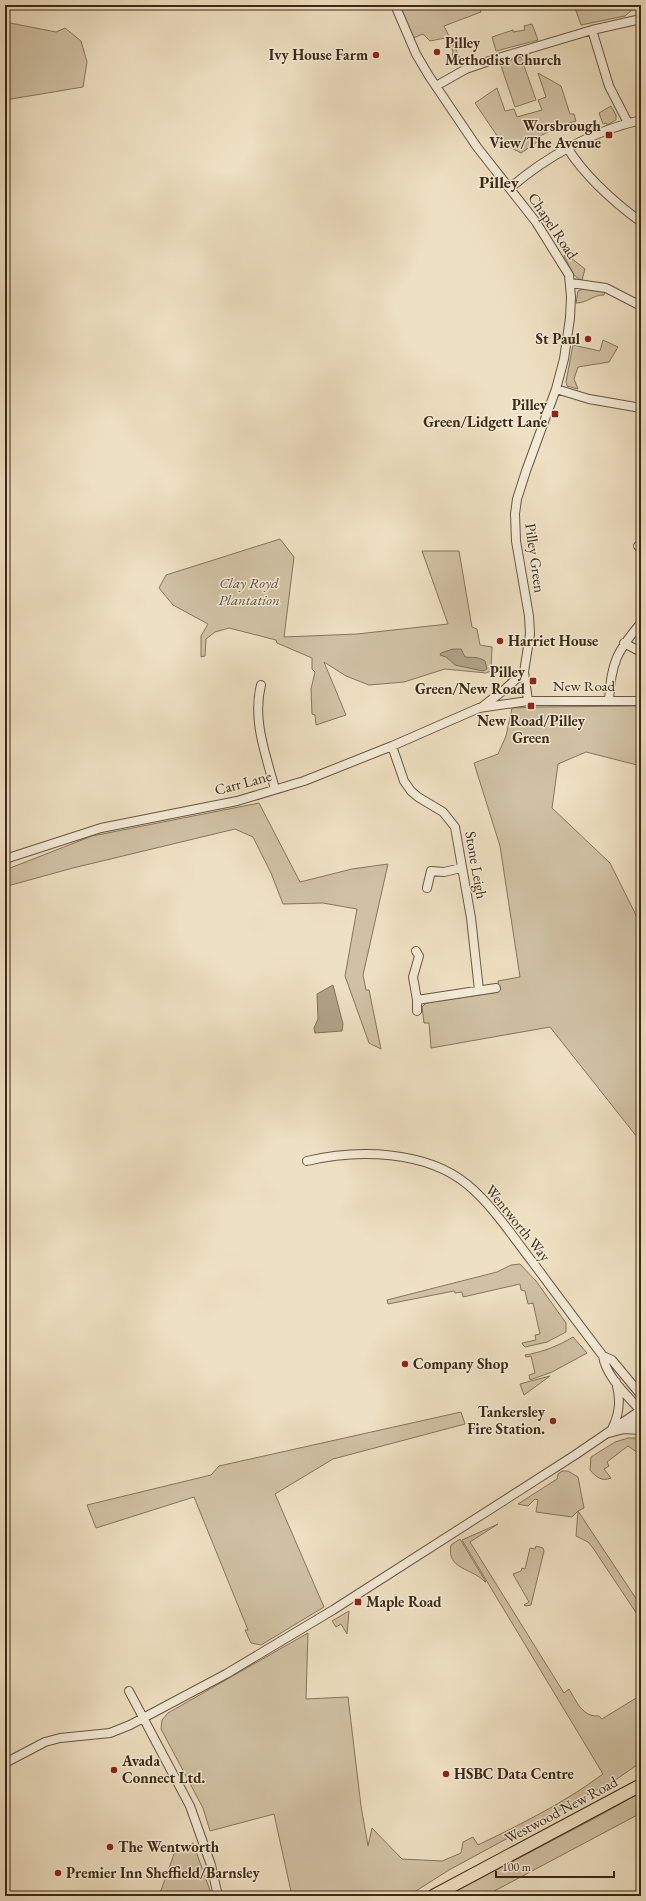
<svg xmlns="http://www.w3.org/2000/svg" width="646" height="1901" font-family="'EB Garamond',serif">
<style>
.green{fill:#d0c1a4;stroke:#86755c}
.water{fill:#b1a286;stroke:#827258}
.lines{fill:none;stroke-linecap:round;stroke-linejoin:round}
.minor-casing{stroke:#68573f;stroke-width:10}
.highway-casing{stroke:#3b2913;stroke-width:14}
.minor{stroke:#f4ebd7;stroke-width:8}
.highway{stroke:#eee0c2;stroke-width:12}
.poi-dot{fill:#8f2418;stroke:#f4ebd7;stroke-width:1.5}
.labels{text-anchor:middle;stroke-width:3;stroke-linejoin:round;paint-order:stroke}
.poi-label{font-size:15px;font-weight:bold;fill:#3b2913;stroke:#f4ebd7;text-anchor:start}
.street-label{font-size:15px;fill:#3b2913;stroke:#f4ebd7}
.park-label{font-size:15px;font-style:italic;fill:#604f37;stroke:#f4ebd7}
.quarter-label{font-size:17px;font-weight:bold;fill:#3b2913;stroke:#f4ebd7}
</style>
<rect width="100%" height="100%" fill="#eee0c2"/>
<filter id="stains"><feTurbulence type="fractalNoise" baseFrequency=".005" numOctaves="4"/><feColorMatrix values="0 0 0 0 .2 0 0 0 0 .09 0 0 0 0 .02 0 0 0 .5 -.17"/></filter>
<radialGradient id="worn" r=".72"><stop offset=".6" stop-color="#630" stop-opacity="0"/><stop offset="1" stop-color="#630" stop-opacity=".3"/></radialGradient>
<path class="green" d="M400 5H494L480 9 481 12 444 26 462 62 458 64 452 60 453 51 445 38 430 41 423 34 413 38Z
M574 5H641V10L634 8 625 16 581 25Z
M5 22 56 32 65 28 81 41 87 62 83 87 5 100Z
M532 24 538 40 496 51 492 37 513 30V32L525 30 524 26Z
M521 57 536 100 515 107 500 63Z
M538 73 561 86 570 114H574L576 121 560 126 540 136V140L521 153 502 143 475 103 497 88 505 111 514 109 517 117 542 110 538 100 546 97Z
M611 106 616 115V120L607 125 606 123 603 124 599 113Z
M566 254 585 269 582 280C572 278 569 264 564 256Z
M583 289H595L605 292 604 295C592 295 588 303 576 303L578 291Z
M603 340 618 347 609 362 578 367 574 379 578 389 567 386 566 382 573 345 600 351Z
M280 539 294 557 284 637 357 634 448 624 422 551H459L472 627 477 629 480 645 492 647 491 671 486 673 445 669 404 682 369 685 346 676 324 662 346 715 316 725 315 715 312 714 311 689 315 672 312 669V658L277 643 276 640 229 628 215 632 206 639 205 656 201 657V636L208 624 173 605 159 588 166 575Z
M641 706V766L586 752 558 764 552 808 610 863 641 925V1142L550 1027 431 1048 429 1023H424L422 1007 425 1004 431 1002 499 992 498 981 520 977 500 846 474 763 498 754 506 736 512 708 537 707Z
M259 803 300 882 352 869 388 864 363 975 366 990H369L381 1049 369 1043 345 976 357 909 323 903 283 904 271 873 253 837 235 829 73 868 11 885 5 890V870L92 836Z
M520 1264 536 1281 566 1323V1332L547 1342 525 1347 523 1345 522 1343 536 1340 535 1335 540 1334 533 1303 528 1304 525 1291 521 1290 520 1284 463 1297 462 1292 455 1293 454 1291 388 1304 387 1300 497 1272 511 1265Z
M573 1337 587 1353 552 1372 530 1380 529 1375 535 1373 531 1356 526 1357 525 1355C543 1352 558 1346 573 1337Z
M550 1376 524 1395 520 1384Z
M461 1412 465 1424 333 1459 275 1494 324 1607 261 1645 251 1643 245 1630H248L194 1497 96 1528 87 1505 211 1475 219 1466Z
M628 1438H641V1455L628 1446 607 1462 609 1466 604 1469 611 1478C602 1482 596 1477 590 1470L591 1457 615 1442Z
M562 1471H568L578 1477 584 1508 578 1511 641 1606V1620L593 1548 588 1542 576 1536 578 1511 572 1517 536 1512 538 1500 535 1499 528 1506 518 1504 557 1479 558 1474Z
M498 1524 470 1542 564 1693 569 1689C577 1702 582 1717 599 1716L602 1719 641 1695V1762L617 1779 449 1870 408 1896H292L274 1814 210 1831 203 1808 161 1729 162 1720 168 1713 308 1633 306 1699 348 1697 361 1806 368 1846 372 1828 402 1859 442 1861 461 1853 463 1842 473 1837 478 1845C521 1824 564 1803 603 1774L462 1540Z
M460 1539 486 1582H485C473 1568 446 1570 451 1545Z
M536 1546 543 1548 544 1551 531 1605 526 1606 524 1605 529 1602 513 1574 521 1571 522 1568 525 1569 530 1548 535 1549Z
M349 1611 347 1634 341 1624 336 1627 332 1621Z
M641 1792V1813L485 1896H447L597 1817Z
M193 1843 212 1896H159L174 1854Z"/>
<path class="water" d="M453 649H461L465 657C473 658 477 656 485 661L487 669 483 671 455 665 446 657 440 655 441 653Z
M333 985 343 1024 342 1031 315 1033 314 1028 318 1019 317 994Z"/>
<g class="lines">
<defs>
<path id="minor" d="M395 5 416 54 429 76 477 147 536 222 569 275 571 297 570 318 564 359 556 389 526 471 517 499 515 514 516 541 529 616 530 634 524 672 528 701
M592 30 609 86 628 123
M436 86 466 69 495 59 592 30 641 19
M568 149C586 177 614 202 641 222
M510 188C547 156 593 131 641 120
M571 283 606 288 641 306
M556 389 589 399 641 408
M638 546 641 549
M624 643 641 652
M261 685C252 720 266 755 275 789
M609 700C611 663 617 651 641 623
M482 707 504 690 524 672
M392 746 404 781 411 791 418 797 443 812 455 827 471 918 479 990
M5 859 101 828 237 801 304 781 392 746 479 708 528 701H641
M427 888 431 871 444 872 461 868
M416 951 419 956 413 977 417 1000
M417 1011V1000L496 988
M307 1161C357 1149 426 1150 468 1185 494 1207 513 1237 534 1264 557 1295 580 1326 603 1356 606 1377 628 1396 641 1411
M603 1356 612 1360 641 1395
M612 1429C620 1413 621 1399 616 1382
M624 1429 641 1430
M609 1433 624 1429 641 1418
M129 1691 190 1806 211 1865 218 1896
M5 1763 45 1742 60 1738 110 1733 130 1725 226 1674 333 1610 575 1455 641 1410"/>
<path id="highway" d="M433 1896 641 1785"/>
</defs>
<use href="#minor" class="minor-casing"/>
<use href="#highway" class="highway-casing"/>
<use href="#minor" class="minor"/>
<use href="#highway" class="highway"/>
</g>
<g class="poi-dot">
<circle cx="437" cy="52" r="4"/>
<circle cx="376" cy="55" r="4"/>
<rect x="605" y="131" width="8" height="8" rx="2"/>
<circle cx="588" cy="339" r="4"/>
<rect x="551" y="410" width="8" height="8" rx="2"/>
<circle cx="500" cy="641" r="4"/>
<rect x="529" y="677" width="8" height="8" rx="2"/>
<rect x="527" y="702" width="8" height="8" rx="2"/>
<circle cx="405" cy="1364" r="4"/>
<circle cx="553" cy="1421" r="4"/>
<rect x="354" y="1598" width="8" height="8" rx="2"/>
<circle cx="114" cy="1770" r="4"/>
<circle cx="446" cy="1774" r="4"/>
<circle cx="110" cy="1847" r="4"/>
<circle cx="58" cy="1873" r="4"/>
</g>
<g class="labels">
<g class="poi-label">
<text x="445" y="48">Pilley<tspan x="445" dy="17">Methodist Church</tspan></text>
<text x="368" y="60" text-anchor="end">Ivy House Farm</text>
<text x="601" y="131" text-anchor="end">Worsbrough<tspan x="601" dy="17">View/The Avenue</tspan></text>
<text x="580" y="344" text-anchor="end">St Paul</text>
<text x="547" y="410" text-anchor="end">Pilley<tspan x="547" dy="17">Green/Lidgett Lane</tspan></text>
<text x="508" y="646">Harriet House</text>
<text x="525" y="677" text-anchor="end">Pilley<tspan x="525" dy="17">Green/New Road</tspan></text>
<text x="531" y="726" text-anchor="middle">New Road/Pilley<tspan x="531" dy="17">Green</tspan></text>
<text x="413" y="1369">Company Shop</text>
<text x="545" y="1417" text-anchor="end">Tankersley<tspan x="545" dy="17">Fire Station.</tspan></text>
<text x="366" y="1607">Maple Road</text>
<text x="122" y="1766">Avada<tspan x="122" dy="17">Connect Ltd.</tspan></text>
<text x="454" y="1779">HSBC Data Centre</text>
<text x="118" y="1852">The Wentworth</text>
<text x="66" y="1878">Premier Inn Sheffield/Barnsley</text>
</g>
<g class="street-label">
<text transform="translate(553 226) rotate(56)" y="5">Chapel Road</text>
<text transform="translate(535 558) rotate(82)" y="5">Pilley Green</text>
<text x="584" y="691">New Road</text>
<text transform="translate(243 783) rotate(-15)" y="5">Carr Lane</text>
<text transform="translate(476 865) rotate(80)" y="5">Stone Leigh</text>
<text transform="translate(518 1223) rotate(51)" y="5">Wentworth Way</text>
<text transform="translate(561 1810) rotate(-28)" y="5">Westwood New Road</text>
</g>
<g class="park-label">
<text x="249" y="588">Clay Royd<tspan x="249" dy="17">Plantation</tspan></text>
</g>
<g class="quarter-label">
<text x="499" y="188">Pilley</text>
</g>
</g>
<rect width="646" height="1901" fill="none" stroke="#eee0c2" stroke-width="20"/>
<rect x="6" y="6" width="634" height="1889" fill="none" stroke="#3b2913" stroke-width="2"/>
<rect x="10" y="10" width="626" height="1881" fill="none" stroke="#3b2913"/>
<path d="M496 1871v6h118v-6" fill="none" stroke="#3b2913" stroke-width="2"/>
<text x="502" y="1871" font-size="12" fill="#3b2913" stroke="#f4ebd7" stroke-width="3" paint-order="stroke">100 m</text>
<rect width="100%" height="100%" filter="url(#stains)"/>
<rect width="100%" height="100%" fill="url(#worn)"/>
</svg>
